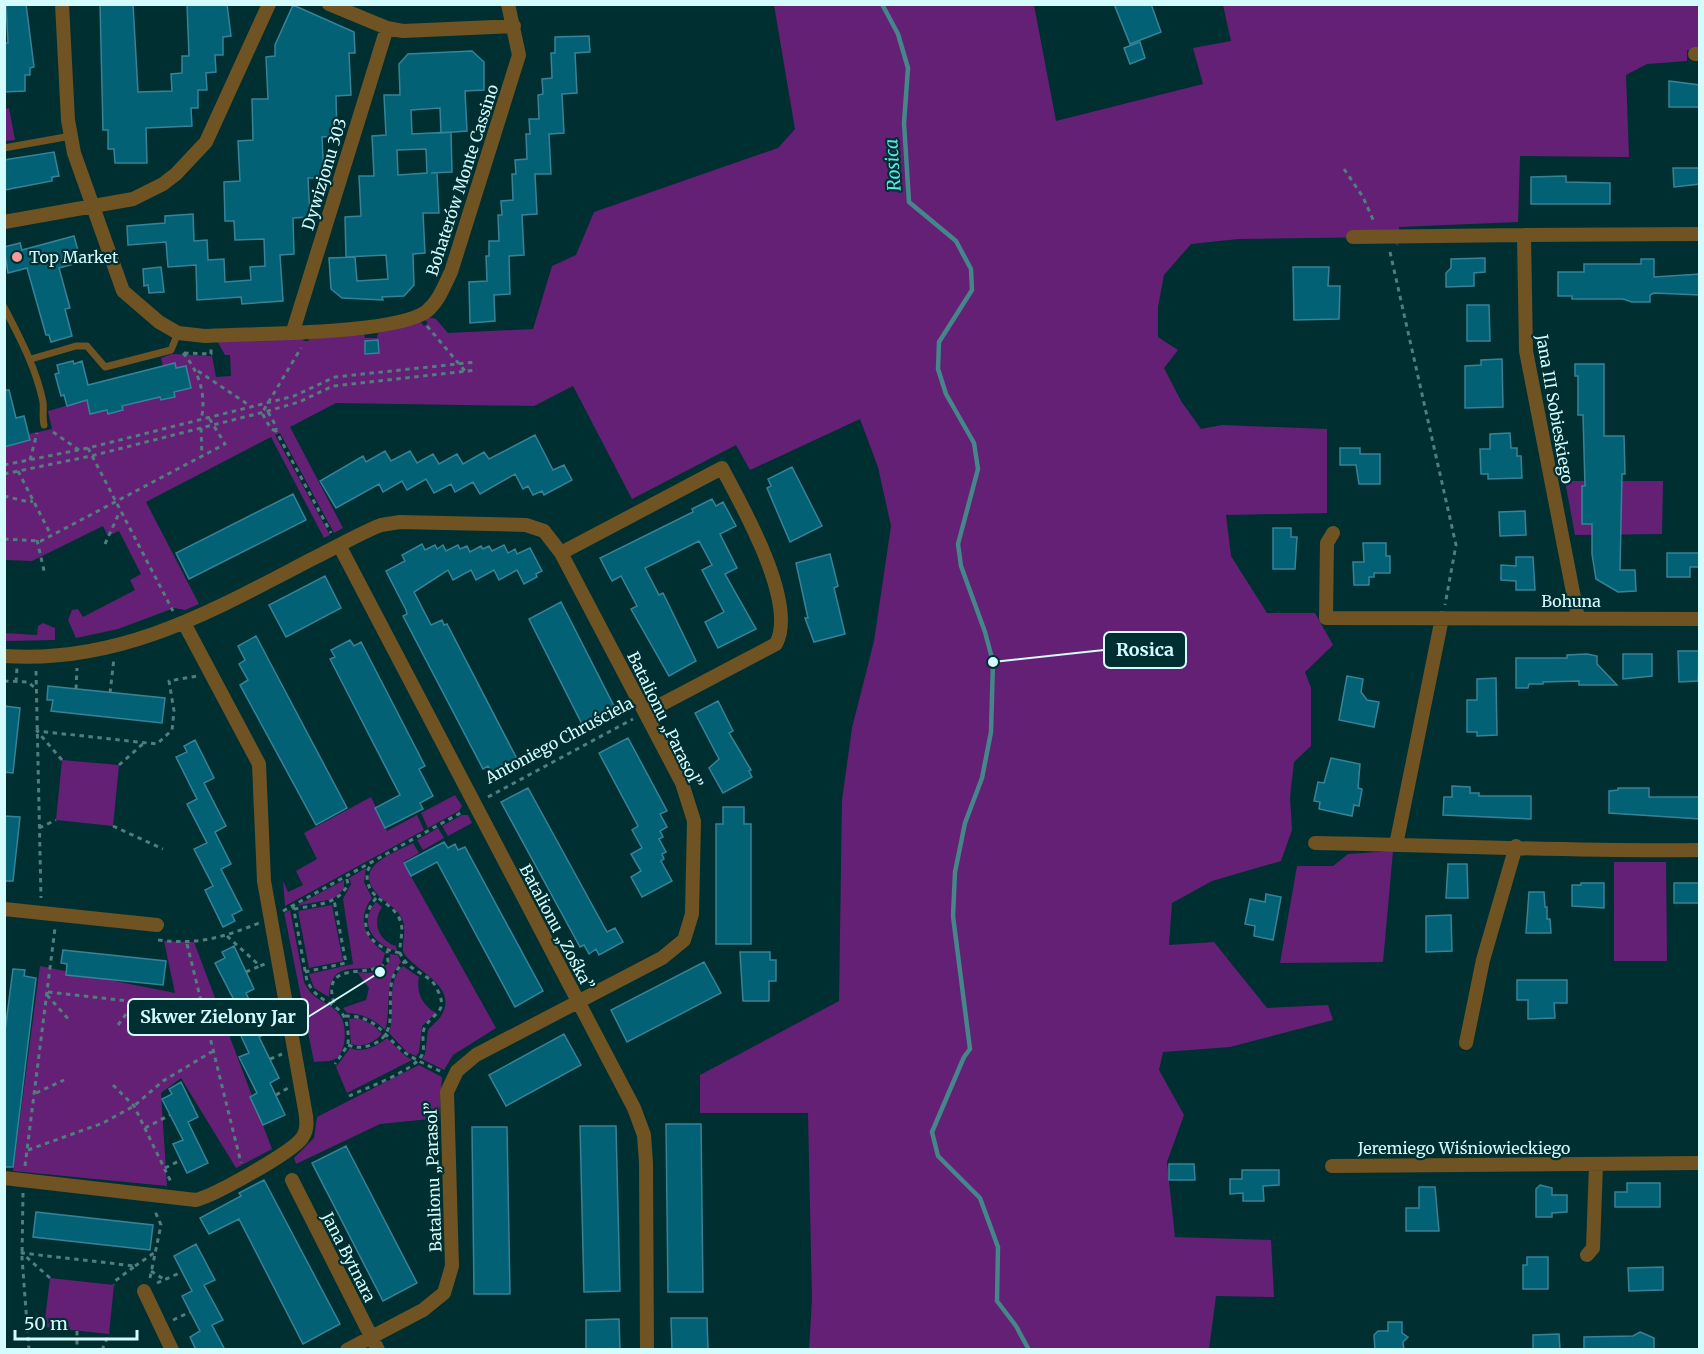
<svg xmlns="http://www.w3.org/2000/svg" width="1704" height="1354" font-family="Merriweather,serif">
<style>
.green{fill:#642075}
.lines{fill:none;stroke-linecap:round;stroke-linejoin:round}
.stream{stroke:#448689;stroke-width:4.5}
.building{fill:#036175;stroke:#368398;stroke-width:1.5;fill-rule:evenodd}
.path{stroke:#517d7f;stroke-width:3;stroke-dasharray:4.5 4.5;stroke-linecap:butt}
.service{stroke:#6f5322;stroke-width:7}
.minor{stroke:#6f5322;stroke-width:14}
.poi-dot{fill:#f59b9c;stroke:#002f31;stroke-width:2}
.labels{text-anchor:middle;stroke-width:4.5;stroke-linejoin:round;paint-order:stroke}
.street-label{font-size:16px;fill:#d4fbfd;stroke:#002f31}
.poi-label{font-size:16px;fill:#d4fbfd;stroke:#002f31;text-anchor:start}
.water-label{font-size:18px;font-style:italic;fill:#5ce6ec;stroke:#002f31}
.leader{fill:none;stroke:#d4fbfd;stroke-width:2}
.callout-dot{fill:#d4fbfd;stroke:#002f31;stroke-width:2}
.callout{fill:#002f31;stroke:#d4fbfd;stroke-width:2}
.callout-label{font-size:18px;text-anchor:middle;font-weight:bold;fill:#d4fbfd}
</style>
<rect width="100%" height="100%" fill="#002f31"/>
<path class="green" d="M774 5H1034L1056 121 1203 84 1193 48 1231 41 1223 5H1699V50H1687V61L1647 64 1626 75 1629 157 1520 156 1518 222 1399 227 1398 246 1389 237 1238 239 1191 244 1164 275 1158 307V337L1178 350 1164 368 1181 401 1201 429 1222 425 1327 429V513L1226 515 1231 556 1267 613H1315L1333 645 1305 672 1311 688V746L1294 762 1290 797 1292 830 1281 861 1212 881 1172 903 1169 945 1214 942 1267 1008 1328 1005 1333 1020 1230 1047 1163 1052 1159 1070 1184 1115 1167 1162 1175 1237 1271 1240 1274 1297 1216 1296 1209 1349H809L812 1299 808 1113H700V1075L839 1001 842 800 852 728 874 641 891 526 878 467 860 419 750 470 736 445 632 499 573 386 534 406 336 403 290 427 343 528 334 533 280 433 275 435 330 535 324 538 271 437 146 502 199 604 185 610 174 608 118 629 76 638 68 620 72 610 78 609 83 617 135 590 130 580 141 574 119 531 108 536 103 526 32 561 5 560V447L30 440 29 434 52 429 48 411 87 400 90 414 107 410 109 414 123 410 122 406 160 397 161 400 175 397 174 392 191 388 186 366 176 368 175 363 163 366 161 358 172 354 212 356 216 377 231 376 230 355H225L217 341 306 336 303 341H308L311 336 364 334 365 338H377L378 333 420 321 424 326 428 323 424 319 427 317 436 319 448 333 533 329 552 266 576 255 594 212 778 148 795 129Z
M9 108 15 140 5 141V109Z
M1565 481H1663L1662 534 1575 535Z
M43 623 55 628V640L5 641V633L37 635 38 626Z
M62 760 119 765 113 826 56 820Z
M455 795 462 806 459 811 428 828 421 813Z
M371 797 387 831 417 815 424 830 285 906 283 881 288 892 303 885 296 871 317 859 304 833Z
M462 815H468L472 823 448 836 442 826Z
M438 828 444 838 423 850 417 840Z
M413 843 419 853 403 862 496 1028 453 1055 444 1070 422 1059 425 1054 428 1030C432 1025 438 1021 441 1016 460 986 414 971 403 952 402 939 408 928 400 915 395 907 386 903 379 896 350 867 392 854 413 843Z
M1393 851 1383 962 1280 963 1297 866H1333L1348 854Z
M1614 862H1666L1667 961H1614Z
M366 868 364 882 372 898C356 919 365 939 385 953L381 967C357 972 330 959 329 997L314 988 309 974 353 964 343 899 351 884 349 878Z
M344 880V889L333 899 296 906Z
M376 902 382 907C372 922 378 941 396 946L397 951C374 945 357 923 376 902Z
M332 905 343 961 309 968 298 911Z
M290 910 304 982C314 1004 331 1000 341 1017 347 1027 347 1055 333 1060 328 1062 320 1061 314 1062L285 917 284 913Z
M164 941 194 942 272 1149 236 1168 181 1078 161 1093 167 1186 13 1171 40 966 175 993Z
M390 954 398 955 401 962C383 982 392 1006 385 1030 374 1019 363 1014 347 1013L343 1008 366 1000 369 988 357 972C372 974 380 973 390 961Z
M403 966 419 977C416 993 422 1005 436 1013L422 1026 419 1052 416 1056 407 1052 389 1033C396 1011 385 983 403 966Z
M358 1018 373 1025 382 1034C374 1042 364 1048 351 1044L349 1019Z
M387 1038 404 1055 412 1060 347 1093 336 1067 350 1048C363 1053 376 1047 387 1038Z
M419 1065 442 1077 439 1118 380 1124 296 1164 294 1158 314 1138 317 1117Z
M50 1278 114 1285 109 1334 44 1327Z"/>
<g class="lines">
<path class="stream" d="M882 4 898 34 908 68 904 123 909 202 956 241 971 269 972 290 939 342 938 369 946 394 974 443 978 469 958 544 961 566 985 632 993 662 991 732 982 778 965 823 955 872 953 916 970 1049 964 1057 932 1132 938 1156 980 1198 998 1247 997 1301 1016 1326 1029 1350"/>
</g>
<path class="building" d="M6 4H26L34 67 30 68V75H25V91L4 92 5 43H8Z
M100 4H133L138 92 172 91 171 74 182 73V56H189L187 4H227L231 36 223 37V55H215L216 72 206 73 207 90H198V108H191L192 126 146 128 147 163H115L114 149H108V130H103Z
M1114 4H1151L1161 32 1130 44Z
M293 5 354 32 355 53H349L351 95 336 96 337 136 322 137 324 178H308L310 217 293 218 294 254 280 255 283 301 242 304 241 297 197 300 196 265 168 267 166 242 128 245 127 226 165 223V216L193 214 194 241 207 240 208 260 224 259 225 282 251 280 250 267 265 266 264 239 235 240 234 221H225L224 182 240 181 238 141 253 140 252 99H268L266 57 275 56V45Z
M589 36 590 52 575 53 577 93 562 94 564 133 549 134 551 174H535L537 214 522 215 524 255 509 256 510 294 494 295 495 321 470 323 469 282 487 281 486 256H489V241H499L498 215H502L501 201 513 200 512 174H516L515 160 527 159 526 134H530L529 119H539L538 95 543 94 542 79 552 78 551 53H555V37Z
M1140 42 1145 58 1130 64 1124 48Z
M472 51 484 62V90L465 91 467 131 441 133 440 108 411 110 412 134 451 132 452 172 431 173H437L439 213H423L425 253 413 254 414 285 404 296 382 297 383 300 342 298 331 289 329 258 355 257 357 281 388 279 386 255 346 257 345 217 361 216 359 176H374L372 136 386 135 384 95H400L399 64 408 54ZM426 149 427 173 398 175 397 150Z
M1669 81 1700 85V107H1669Z
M54 152 59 176 52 177V181L4 190V160Z
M1673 168H1700V184L1674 187Z
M1566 176V182L1610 183V204H1531V177Z
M74 236 81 262 59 268 70 308 65 309 72 336 51 342 49 335H46L27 268 8 273 4 247 20 243 22 250Z
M1485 258V272L1474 273V286L1446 287V273L1451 268V259Z
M1641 259H1654V277L1700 274V295L1654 293 1650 295V302H1632L1623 299H1572V296H1558V272H1584V264H1641Z
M161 267 164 292 149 293 148 285 144 286 143 269Z
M1293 267H1329L1328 286H1340L1339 319 1294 320Z
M1467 305H1489L1490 341H1467Z
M378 340 379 353 365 354V341Z
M1502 359 1503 407 1465 408V366L1481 365V360Z
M73 361 74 364 82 361 88 385 175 363 176 368 186 366 191 388 174 392 175 397 161 400 160 397 122 406 123 410 108 414 107 410 90 414 87 400 67 406 64 395 61 396 55 374 59 373 57 365Z
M1575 364H1604V436H1624L1625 474H1622L1620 570H1635L1636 591 1618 592 1596 579 1592 554V524H1582V486H1585L1583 415H1578V376H1575Z
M4 390H9L16 418 24 416 30 440 4 447Z
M1510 433 1511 448H1517V456H1521L1522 478 1488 479V474H1481L1480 449H1490V434Z
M535 435 553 470 564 465 572 480 544 495 542 491 533 495 528 486 523 489 515 474 480 494 473 482 455 492 451 484 434 493 426 479 407 490 402 481 383 492 379 484 336 508 320 481 363 456 366 462 385 451 391 461 410 451 417 463 433 454 439 464 457 454 463 464 484 452 489 459Z
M1340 448H1360V454H1380V484H1359L1356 465H1340Z
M792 467 822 526 790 542 767 488 771 486 768 479Z
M293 494 306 520 189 579 176 553Z
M712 499 716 506 723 502 736 526 720 534 737 568 725 574 756 629 718 648 705 622 724 612 702 570 712 565 699 541 645 568 659 595 663 593 696 661 669 676 631 609 637 606 621 576 612 581 600 558 693 512 692 509Z
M1525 511 1526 535 1500 536 1499 512Z
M1273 528H1291V537H1297L1295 569H1273Z
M1363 543H1386V556H1390V573H1374V577H1369V585H1354L1353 562H1364Z
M422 544 425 550 435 545 437 549 443 545 446 551 458 545 460 549 467 546 470 552 481 546 483 549 489 546 492 551 504 545 508 553 515 549 517 554 530 548 542 571 536 574 537 577 524 584 517 570 499 580 494 570 476 580 471 570 453 580 448 570 414 592 431 625 442 620 444 625 447 624 517 759 515 760 518 765 494 777 488 766 483 769 403 616 407 614 406 610 386 571 405 561 402 555Z
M1667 553H1700V567H1690V577H1667Z
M830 554 838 586 834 588 845 634 814 642 805 618H808L796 563Z
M1516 557H1533L1535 590H1516V581L1501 580V565L1516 566Z
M325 576 341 608 286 637 269 605Z
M561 602 617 712 584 728 529 619Z
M256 636 347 808 316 825 240 685 248 680 239 664 245 660 238 646Z
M350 640 354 646 361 642 425 766 419 769 433 796 420 803 423 809 385 828 375 808 400 795 330 659 335 657 331 650Z
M1678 651H1700L1698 681 1679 682Z
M1587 654 1597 656V664L1617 685H1579V681L1543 682V684H1529L1528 688H1516V658H1567V655Z
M1623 654H1652V676L1623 679Z
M1347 676 1363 679 1361 692 1367 700 1379 702 1374 727 1339 720Z
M1496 678 1497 735 1477 736V732H1467V700H1477V679Z
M48 686 165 698 162 723 51 711 53 700H47Z
M718 701 733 731 729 733 751 770 749 771 752 777 723 793 709 768 719 759 695 713Z
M4 706 20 708 13 773 4 772Z
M628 738 667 811 660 814 667 827 660 831 663 837 659 839 666 852 662 854 664 859 661 861 672 881 642 897 631 877 641 871 631 854 642 848 632 830 638 826 599 753Z
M195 740 214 778 204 783 226 826 215 832 231 864 221 869 242 910 232 915 235 921 223 927 205 890 213 886 194 849 207 843 187 804 197 799 176 757 187 752 184 746Z
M1331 758 1360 764 1358 788 1362 789 1359 806 1354 805 1352 816 1319 809 1320 802 1314 801 1318 782 1324 783Z
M1452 786 1470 787V793H1479V796H1531V819L1443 815 1444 797H1452Z
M528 788 607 932 615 928 623 942 599 955 596 949 589 954 584 945 580 947 501 802Z
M1618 788H1649V797H1700V819L1609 813V791L1618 790Z
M723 807H744V824H751V944H716V824H723Z
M4 816 20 817 13 881H4Z
M444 842 448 848 455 844 458 850 465 847 543 991 515 1007 437 862 411 876 404 863Z
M1448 864H1467L1468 898H1446Z
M1581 883H1604V908L1572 906V885H1581Z
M1674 883H1700V903H1674Z
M1529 892H1544L1545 907H1547V919H1550L1551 933H1526Z
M1266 894 1281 897 1273 940 1254 936 1255 926 1245 924 1250 899 1265 902Z
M1451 915 1452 951 1426 952V916Z
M234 946 254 989 246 993 265 1034 259 1037 279 1078 270 1083 285 1115 263 1125 250 1097 257 1093 239 1057 249 1053 228 1008 236 1004 215 963 225 958 222 952Z
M63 950 166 961 163 985 66 975 67 964 61 963Z
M740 952H770V960H776V981H769V1001H743Z
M704 962 721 993 627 1042 611 1010Z
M13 969 25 970 24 976 36 978 13 1167H4V1039Z
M1517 980H1567V1003H1554L1555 1018 1528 1019V1000H1517Z
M564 1034 581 1065 506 1106 489 1075Z
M181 1082 198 1117 188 1122 208 1163 187 1173 173 1144 183 1140 162 1099 172 1094 169 1089Z
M666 1124H701L703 1292H668Z
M580 1126H616L620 1291 584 1292Z
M472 1127H507L510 1294H474Z
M346 1146 417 1283 383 1301 312 1163Z
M1169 1164H1194L1195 1180H1169Z
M1242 1170H1279V1185L1263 1186 1264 1201H1243V1193L1230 1194V1179H1242Z
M264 1180 340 1324 303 1344 239 1219 209 1234 200 1218 241 1196 239 1193Z
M1627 1183H1660V1207H1615V1192H1627Z
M1540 1185 1552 1188V1195H1567V1212L1552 1213V1217H1536V1189Z
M1419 1187H1435L1439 1231H1406V1208H1419Z
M36 1212 153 1225 150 1250 33 1237Z
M196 1244 215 1280 204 1285 223 1320 212 1325 225 1350H196L190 1337 200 1331 182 1296 192 1291 174 1256Z
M1527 1257H1548V1289H1523V1265H1527Z
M1663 1267V1290L1629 1291 1628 1268Z
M671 1318H707L708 1350H672Z
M619 1319 620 1350H586V1320Z
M1388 1322H1402V1333L1408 1337 1403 1342 1404 1350H1375L1374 1335 1378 1331H1388Z
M1640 1332 1654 1338V1350H1584V1337L1633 1336Z
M1559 1334 1560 1350H1533V1335Z"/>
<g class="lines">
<path class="path" d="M1344 169 1363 197 1374 222
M1390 252 1456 545 1445 605
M427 326 465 371
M183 353C199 371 207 396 201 420
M184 353 211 354V349
M198 371 252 407
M268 412 276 426V431L331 533
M201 428 202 457
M276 431 271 429 262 413 301 348
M53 432 79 450
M88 448 173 611
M30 460 37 433
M4 465 88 448 294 396 335 377 476 362
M18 471 51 535
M4 474 91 456 268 411 299 402 333 386 477 370
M4 496 29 502 33 501
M4 539 41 541 225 444 209 418
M37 540 45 575
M105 544 120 511
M36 671 41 898
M4 681 28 682 37 690
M16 682 17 668
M76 689 77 668
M110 693 114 658
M62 760 37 731 157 744 172 730 174 711 169 681 197 676
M119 765 145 742
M488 797 633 719
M113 826 163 849
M39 828 56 820
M376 898C355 925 368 947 400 953
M293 905 307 981C322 1012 351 996 348 1045L335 1064
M294 909C314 905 339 905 348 884L346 876
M283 911 464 811
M227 936 260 966 265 964
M158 940C197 945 222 938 259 923
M187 944 241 1163
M246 972 260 966
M305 972 346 963 334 900
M48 992 163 1005 200 999
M47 995 70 1021
M334 1003C320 957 373 981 388 961L387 951
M345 1016C377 1016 382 1034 404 1052 415 1060 429 1066 442 1072
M259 1020 274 1011
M118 1025 135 1002
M348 1045C356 1048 362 1048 371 1045 398 1036 388 1007 391 986 392 976 397 969 404 962
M270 1059 282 1054
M113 1085 134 1106 171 1182
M36 1093 64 1080
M276 1095 288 1088
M349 1096C366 1088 414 1071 422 1055 426 1046 420 1035 425 1027 434 1011 450 1013 436 987 428 972 410 974 400 953 399 940 406 929 398 916 387 898 366 900 367 872L372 862
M145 1128 170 1115
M28 1150 103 1123 134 1106 163 1081 213 1051
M25 1166 55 928
M165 1168 181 1160
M23 1193 22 1258 29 1350
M135 1266 154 1253
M151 1271 165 1280
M50 1278 22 1253 135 1266 115 1281 114 1285
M150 1278 161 1225 154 1209
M157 1283 182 1272
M173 1320 190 1312
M77 1331V1350
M102 1350 109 1334"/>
<path class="service" d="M4 148 71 136
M4 307C20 338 36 368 43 402 44 410 42 417 44 425
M31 359 76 346H87L105 367 171 350 178 333"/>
<path class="minor" d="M62 4 68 120 74 153 123 291 159 322 178 333 205 336C251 333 395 335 427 311 439 301 444 286 451 272L519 55 508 4
M329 4 387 28 403 31 514 26
M1695 54H1700
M4 222 133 199 163 184 176 174 206 142 269 4
M1353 237 1524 235
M293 331 387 28
M1333 533 1327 543 1326 618 1700 619
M339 545 634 1108 644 1135 646 1163 647 1350
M561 553 722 468C742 506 798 603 776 644L645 713
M1578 618 1526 351 1524 235 1700 234
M4 656C121 664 212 611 312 559 335 548 358 534 381 525L400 522 526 525 544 531 561 553 682 783 694 821 692 914 684 940 662 958 476 1055 457 1071 447 1092 452 1266 444 1293 423 1310 347 1350
M1315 843C1443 845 1571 852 1700 850
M1396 845 1442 618
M4 909 157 925
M1466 1043 1483 960 1516 846
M1332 1166 1700 1163
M4 1178 196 1200C215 1195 291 1153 302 1138 308 1130 307 1120 305 1110L264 881 259 764 184 623
M292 1180 378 1350
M1587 1255 1593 1248 1596 1165
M144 1291 172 1350"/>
</g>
<circle class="poi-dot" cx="17" cy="257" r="6"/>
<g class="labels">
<g class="street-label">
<text transform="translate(324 174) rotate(-73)" y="6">Dywizjonu 303</text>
<text transform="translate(462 180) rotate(-72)" y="6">Bohaterów Monte Cassino</text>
<text transform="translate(1555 409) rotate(80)" y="6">Jana III Sobieskiego</text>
<text x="1571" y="607">Bohuna</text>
<text transform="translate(665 720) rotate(64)" y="6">Batalionu „Parasol”</text>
<text transform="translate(559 740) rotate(-28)" y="6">Antoniego Chruściela</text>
<text transform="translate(557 927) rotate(62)" y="6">Batalionu „Zośka”</text>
<text x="1464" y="1154">Jeremiego Wiśniowieckiego</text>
<text transform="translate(433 1177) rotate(-92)" y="6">Batalionu „Parasol”</text>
<text transform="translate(349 1257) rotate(63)" y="6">Jana Bytnara</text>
</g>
<g class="poi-label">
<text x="29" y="263">Top Market</text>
</g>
<g class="water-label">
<text transform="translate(893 165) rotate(-94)" y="6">Rosica</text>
</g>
</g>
<path class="leader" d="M993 662L1104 650M380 972L308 1017"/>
<g class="callout-dot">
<circle cx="993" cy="662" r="6"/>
<circle cx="380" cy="972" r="6"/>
</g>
<g class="callout">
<rect x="1104" y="632" width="82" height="36" rx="6"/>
<rect x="128" y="999" width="180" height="36" rx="6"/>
</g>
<g class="callout-label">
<text x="1145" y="656">Rosica</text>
<text x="218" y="1023">Skwer Zielony Jar</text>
</g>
<rect width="1704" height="1354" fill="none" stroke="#d4fbfd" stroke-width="12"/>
<path d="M15 1330v9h122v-9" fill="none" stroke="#d4fbfd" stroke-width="3"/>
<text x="24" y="1330" font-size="18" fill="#d4fbfd" stroke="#002f31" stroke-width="4.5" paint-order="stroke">50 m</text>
</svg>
